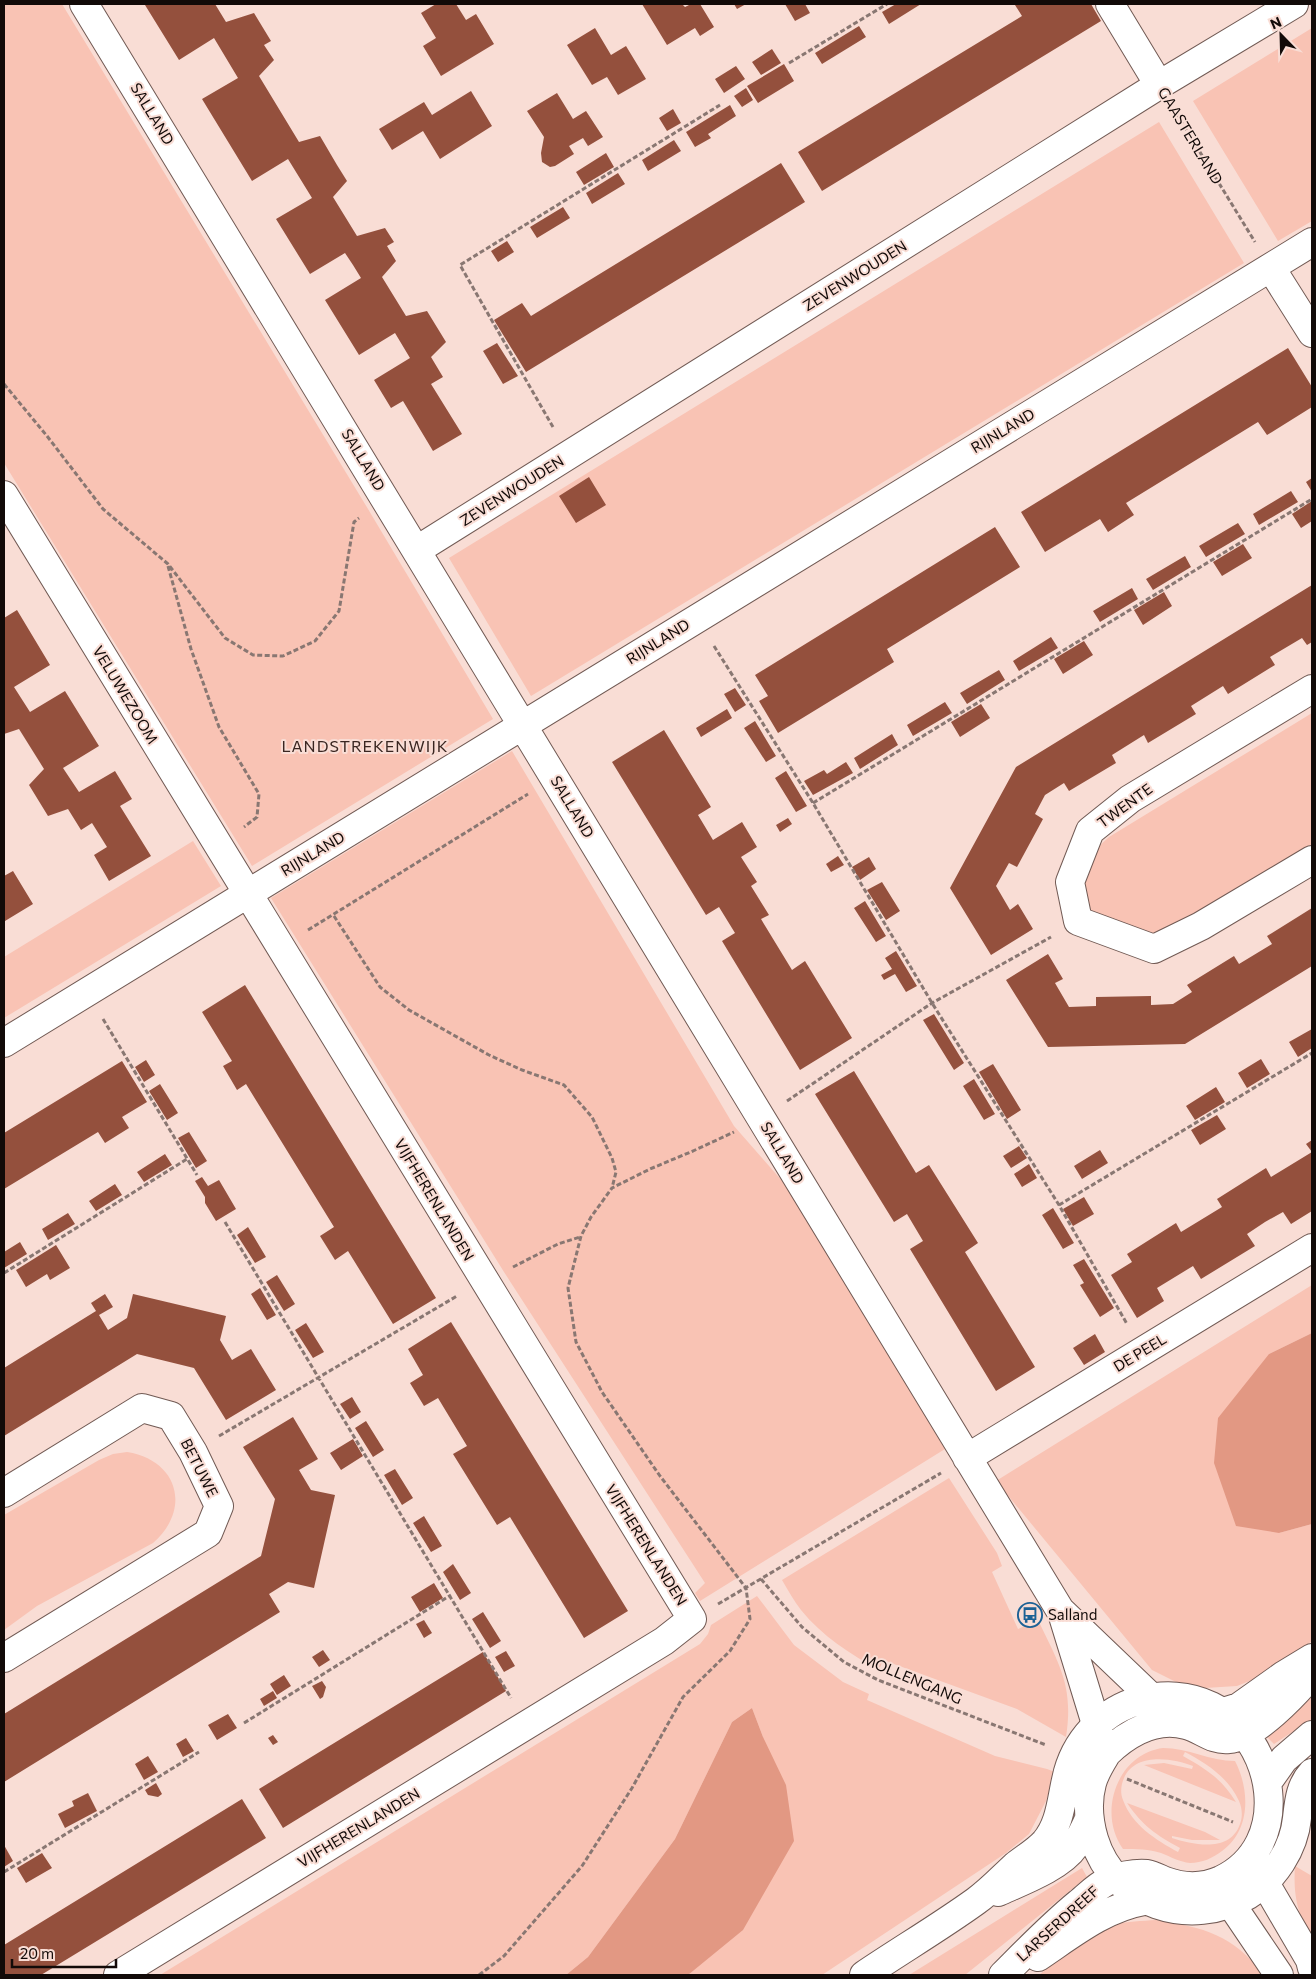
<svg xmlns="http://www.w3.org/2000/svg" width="1316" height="1979" font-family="Commissioner,sans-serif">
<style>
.green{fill:#f9c3b4;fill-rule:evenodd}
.water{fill:#e29883}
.building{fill:#94503d}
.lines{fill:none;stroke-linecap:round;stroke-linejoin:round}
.minor-casing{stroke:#715a54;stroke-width:30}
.major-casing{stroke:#715a54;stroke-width:30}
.path{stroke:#897772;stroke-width:3;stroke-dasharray:5 2.5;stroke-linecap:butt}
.minor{stroke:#fff;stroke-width:28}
.major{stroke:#fff;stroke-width:28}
.labels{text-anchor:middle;stroke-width:4;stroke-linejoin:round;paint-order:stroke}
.street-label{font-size:15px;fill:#120a08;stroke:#f9ddd5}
.poi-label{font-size:15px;fill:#120a08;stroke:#f9ddd5;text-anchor:start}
.neighbourhood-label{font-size:16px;letter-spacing:1px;fill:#3a2621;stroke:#f9ddd5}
</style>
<rect width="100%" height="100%" fill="#f9ddd5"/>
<path class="green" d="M4 4H62L368 509 493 719 252 866 4 463Z
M1312 28V221L1278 241 1193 101Z
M1159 122 1244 263 531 696 449 558Z
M1312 713V844L1165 933 1154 937 1091 912C1079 882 1084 858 1109 837Z
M512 751 734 1126 784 1183 945 1449 700 1601 695 1593 705 1583 504 1272 271 898Z
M193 841 221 886 4 1018V957Z
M1312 1285V1333L1269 1354 1279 1533 1312 1524V1641L1269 1673 1237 1686 1205 1688 1176 1682 1152 1670 996 1481Z
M127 1452C178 1460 192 1509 153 1543L37 1606 4 1630V1515L99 1460 113 1454Z
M949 1478 997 1553 1002 1566 992 1572 1018 1629 1038 1620C1059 1664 1074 1686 1066 1737L1017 1709 883 1660 879 1670C850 1654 822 1636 801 1610 794 1601 788 1590 782 1580Z
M757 1596 794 1645 843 1682 869 1694 867 1700 995 1756 1047 1769 1055 1772 1046 1801 1029 1834 1006 1853 822 1975H688L690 1974 763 1737 752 1708 732 1722 675 1839 588 1957 566 1975H160L700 1644 708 1634 711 1625Z
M1312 1693V1719L1274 1744 1264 1734Z
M1163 1748C1188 1748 1210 1761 1235 1761 1250 1790 1251 1830 1222 1851 1213 1858 1202 1863 1190 1863 1180 1862 1171 1857 1161 1853 1149 1849 1136 1849 1123 1849 1097 1813 1117 1754 1163 1748ZM1185 1752C1206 1763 1229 1778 1239 1801 1242 1808 1243 1816 1240 1824 1230 1853 1194 1845 1172 1838V1836L1192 1840H1220L1205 1832 1127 1803C1143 1826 1156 1835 1180 1848L1178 1852C1156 1840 1132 1825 1123 1800 1120 1793 1121 1785 1124 1778 1135 1752 1173 1758 1193 1766L1192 1769 1164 1763 1144 1765 1236 1802C1222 1779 1206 1769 1183 1756Z
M1295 1866 1312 1876V1943C1298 1913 1293 1898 1295 1866Z
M1082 1868 1087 1877 965 1975H909Z
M1156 1920C1205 1928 1232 1934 1264 1975H1039C1062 1956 1084 1935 1113 1925 1127 1921 1142 1921 1156 1920Z"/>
<path class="water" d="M1312 1333V1524L1279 1533 1236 1526 1214 1463 1218 1418 1269 1354Z
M752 1708 763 1737 786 1785 794 1841 743 1930 688 1975H566L588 1957 675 1839 732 1722Z"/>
<path class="building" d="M148 4H215L226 22 254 13 271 41 264 45 274 60 259 76 299 142 320 136 337 165 347 181 333 197 357 236 385 228 394 242 387 246 396 261 382 277 406 316 427 311 446 342 431 357 443 377 431 384 462 434 433 451 403 401 391 408 374 380 410 358 395 333 359 355 325 300 361 278 353 265 345 253 310 274 276 219 312 198 288 159 252 181 202 99 238 78 214 38 179 60 145 5Z
M436 4H456L466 20 476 14 494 44 441 76 423 46 436 38 421 13Z
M642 4H682L685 7 691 4H700L714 27 700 36 695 28 667 45Z
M734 4H746L737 9Z
M785 4H805L810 13 795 21Z
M896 4H921L889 24 882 12Z
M1017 4H1091L1101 21 822 191 798 152 1022 16 1015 5Z
M859 26 866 37 822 64 815 53Z
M595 28 611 55 626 46 646 79 618 95 607 77 592 85 567 45Z
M772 49 781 63 761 75 752 62Z
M784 64 794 81 758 103 747 86Z
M736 66 745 79 724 93 715 79Z
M746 88 753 100 742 107 734 96Z
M471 91 492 126 440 159 423 131 392 150 379 129 424 102 432 115Z
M557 93 573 119 586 111 603 137 588 146 583 138 569 146 574 154 555 166 550 167 542 162 541 153 544 137 527 111Z
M730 105 736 116 708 134 711 138 695 147 686 132Z
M673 109 681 123 667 131 659 118Z
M674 140 681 151 648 171 642 160Z
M606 153 614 167 584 185 576 172Z
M781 163 805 202 526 372 494 320 522 303 531 316Z
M618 173 625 184 592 204 586 193Z
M563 207 570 218 537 238 530 227Z
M507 241 514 252 498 262 491 251Z
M497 343 518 376 503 384 483 351Z
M1288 348 1312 387V407L1267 435 1258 422 1126 503 1134 515 1108 532 1100 519 1045 552 1021 512Z
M589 477 606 505 576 523 559 496Z
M1312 478V492L1306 482Z
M1291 491 1298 502 1259 525 1253 514Z
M1312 501V521L1301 528 1292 514Z
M1238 523 1245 534 1206 557 1199 546Z
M995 527 1020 567 887 649 894 662 778 733 759 701 768 696 755 675Z
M1243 544 1252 558 1222 576 1213 562Z
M1185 556 1191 567 1153 590 1146 579Z
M1312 585V642L1307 645 1302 638 1270 657 1275 665 1228 694 1223 686 1191 706 1196 714 1148 743 1144 735 1112 755 1116 763 1069 791 1064 783 1045 795 1035 814 1043 819 1017 867 1009 863 996 886 1010 910 1018 904 1033 929 991 955 950 888 1016 767Z
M1132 588 1138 599 1100 622 1093 611Z
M1164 592 1172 606 1143 625 1134 610Z
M17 610 50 665 14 687 30 712 65 691 99 746 63 768 79 792 115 771 132 799 120 806 151 856 109 881 94 855 107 847 92 823 81 830 68 809 48 816 29 785 44 769 19 729 4 734V618Z
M1051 637 1058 648 1019 671 1013 661Z
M1084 641 1093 655 1063 674 1054 659Z
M999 670 1005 680 967 704 960 693Z
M735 688 746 705 735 712 724 694Z
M945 702 952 713 913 736 907 725Z
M981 704 990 718 960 737 951 722Z
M727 709 732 718 701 737 696 728Z
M755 721 776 756 766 762 744 728Z
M664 730 711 807 698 815 713 840 742 822 757 847 741 857 757 882 751 886 769 915 761 919 792 970 805 961 852 1038 800 1070 722 941 735 933 719 907 706 915 612 762Z
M892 734 898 745 860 769 854 758Z
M846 762 853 773 813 795 804 781 824 770 827 774Z
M786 771 807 806 796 812 775 778Z
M788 818 792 824 780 832 776 825Z
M838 856 844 865 831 872 826 864Z
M869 857 876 869 860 880 852 867Z
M13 871 33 904 5 921 4 876Z
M882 882 900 911 886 920 867 890Z
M865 901 886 936 876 942 854 908Z
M1312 908V966L1185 1044 1048 1047 1006 980 1048 954 1063 979 1055 983 1069 1007 1096 1006V997L1151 996V1005L1173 1004 1192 992 1187 985 1234 956 1239 964 1272 944 1267 936Z
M896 951 917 986 906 992 895 974 884 980 881 975 892 969 885 958Z
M245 985 436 1298 393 1324 348 1251 335 1260 320 1236 334 1227 246 1084 237 1090 223 1066 232 1061 202 1012Z
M934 1014 964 1063 954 1070 923 1020Z
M1312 1029V1048L1298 1057 1289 1042Z
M1261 1059 1270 1074 1247 1088 1238 1073Z
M146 1060 155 1075 144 1082 135 1067Z
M122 1061 147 1102 122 1117 129 1128 105 1143 98 1132 4 1189V1133Z
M993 1064 1021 1110 1007 1119 979 1072Z
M854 1071 916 1173 929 1165 978 1243 965 1252 1035 1367 996 1391 910 1249 923 1241 907 1214 894 1222 815 1094Z
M974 1079 995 1114 984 1120 963 1086Z
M160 1084 178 1113 167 1120 149 1091Z
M1216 1087 1225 1102 1195 1120 1186 1106Z
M1217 1115 1226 1129 1200 1145 1191 1130Z
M189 1132 207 1161 196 1168 178 1138Z
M1312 1140V1211L1291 1224 1283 1212 1265 1222 1247 1234 1255 1246 1201 1279 1193 1266 1157 1288 1164 1301 1137 1318 1111 1275 1132 1262 1127 1254 1176 1223 1181 1232 1222 1207 1217 1199 1266 1168 1271 1177 1312 1152 1306 1144Z
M1019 1146 1027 1158 1011 1168 1003 1156Z
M1100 1150 1108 1163 1082 1179 1074 1166Z
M165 1154 172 1165 144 1182 137 1172Z
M1029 1164 1037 1178 1022 1187 1014 1174Z
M202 1177 208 1186 219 1180 236 1209 216 1221 205 1203V1197L195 1181Z
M115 1184 122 1195 96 1211 89 1201Z
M1084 1197 1094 1214 1073 1226 1063 1209Z
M1053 1208 1074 1243 1063 1249 1042 1215Z
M68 1213 75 1224 48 1240 42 1229Z
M248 1227 266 1257 255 1263 237 1235Z
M20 1242 27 1254 4 1268V1252Z
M56 1245 70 1268 50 1280 47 1274 26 1287 16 1270Z
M1084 1259 1114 1308 1100 1317 1080 1285 1084 1283 1073 1265Z
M277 1275 295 1304 284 1311 266 1282Z
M260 1288 276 1315 267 1320 251 1294Z
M105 1294 113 1307 99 1315 108 1330 127 1318 133 1294 226 1316 220 1340 232 1360 251 1349 276 1390 226 1420 194 1368 137 1354 4 1436V1368L96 1311 91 1303Z
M451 1322 628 1611 584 1638 510 1517 497 1525 453 1454 467 1446 438 1398 424 1406 410 1383 423 1375 408 1349Z
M306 1323 324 1352 313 1358 295 1330Z
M1095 1334 1105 1352 1084 1365 1073 1348Z
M352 1397 361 1412 350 1419 340 1404Z
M293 1417 318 1459 299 1470 311 1490 335 1495 314 1588 288 1582 269 1594 280 1612 4 1782V1714L261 1556 275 1499 243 1447Z
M366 1421 384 1450 373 1457 355 1428Z
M353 1439 363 1456 341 1470 330 1453Z
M395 1469 413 1498 402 1505 384 1475Z
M424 1516 442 1546 431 1552 413 1523Z
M453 1564 471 1593 460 1600 443 1572Z
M434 1583 443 1598 420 1612 411 1597Z
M483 1612 501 1641 490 1648 472 1619Z
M424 1620 432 1633 424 1638 416 1624Z
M323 1650 330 1660 319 1667 312 1657Z
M506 1651 515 1666 504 1672 495 1657Z
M483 1652 506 1691 283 1828 259 1789Z
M284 1675 291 1686 277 1695 270 1684Z
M322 1681 326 1687 323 1697 320 1699 312 1686Z
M273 1691 277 1698 264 1706 260 1699Z
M228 1714 237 1728 217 1740 208 1725Z
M273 1735 278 1742 273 1745 268 1738Z
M186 1738 194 1751 183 1757 176 1744Z
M148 1756 158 1772 144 1780 135 1764Z
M156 1783 162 1794 158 1797 148 1795 145 1790Z
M88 1793 97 1811 65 1828 58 1814 74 1806 72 1801Z
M242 1799 266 1838 41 1975H5L4 1945Z
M4 1845 13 1861 4 1867Z
M42 1853 52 1868 26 1883 17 1868Z"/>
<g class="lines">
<defs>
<path id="minor" d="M84 4 1060 1610 1151 1697
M1110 4 1159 85
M1271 268 1312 333
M4 495 692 1619 664 1641 118 1975
M417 550 1159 85 1294 4
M1312 689 1130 799 1090 831 1070 882 1078 921 1154 949 1201 926 1312 860
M4 1043 1312 242
M967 1458 1312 1248
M4 1493 142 1408 171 1416 193 1452 219 1506 208 1533 4 1658
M1062 1613 1096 1724
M1265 1883 1310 1960 1312 1968
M1231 1904 1279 1975"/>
<path id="major" d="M1223 1712 1239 1707 1284 1675 1312 1658
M1096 1724 1107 1753C1101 1763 1095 1772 1092 1783 1087 1801 1089 1822 1094 1839 1114 1905 1191 1929 1248 1895 1274 1879 1294 1849 1297 1818 1299 1801 1300 1786 1312 1773
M1107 1753C1128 1733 1156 1717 1186 1725 1202 1729 1212 1741 1229 1739 1255 1737 1295 1694 1312 1674
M1267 1783 1284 1759 1312 1735
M998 1892C1020 1882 1061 1867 1075 1846 1080 1838 1085 1828 1089 1819
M1038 1957C1071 1935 1104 1908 1144 1901
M864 1975C901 1950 940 1927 976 1901 990 1891 1002 1878 1015 1866 1025 1858 1037 1851 1045 1842 1060 1824 1061 1802 1066 1780 1074 1741 1103 1710 1141 1700 1163 1694 1189 1695 1211 1706 1276 1738 1295 1845 1221 1880 1203 1888 1184 1888 1165 1881 1160 1879 1153 1875 1147 1874 1134 1873 1117 1876 1106 1882 1096 1887 1088 1896 1079 1903 1052 1925 1028 1950 1003 1975"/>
</defs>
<use href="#minor" class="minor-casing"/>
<use href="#major" class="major-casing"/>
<path class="path" d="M789 63 887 4
M1176 113 1255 242
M4 384 47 436 103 509 168 564 225 638 253 655 283 656 315 641 339 611 354 522 359 518
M553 427 460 265 720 105
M168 566 191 649 219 727 259 794 257 817 244 827
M714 646 813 803 932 1003 1059 1205 1127 1324
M813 803 1312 499
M334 916 380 987 409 1010 489 1055 522 1070 564 1085 592 1117 612 1158 616 1172 612 1188
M308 930 528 794
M103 1019 197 1175
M787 1101 932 1003 1051 937
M1059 1205 1312 1053
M225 1222 511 1698
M513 1267 558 1244 580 1237
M4 1273 187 1159
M219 1436 457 1296
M761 1579 802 1627 844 1662 878 1680 1046 1745
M718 1604 941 1473
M244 1723 451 1595
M1127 1779 1233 1822
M4 1872 199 1752
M479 1975 504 1956 582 1866 632 1788 683 1697 730 1651 750 1619 746 1588 660 1476 602 1392 576 1342 568 1288 581 1236 591 1217 612 1188 650 1169 693 1151 734 1132"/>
<use href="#minor" class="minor"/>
<use href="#major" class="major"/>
</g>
<defs>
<symbol id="bus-ring" viewBox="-11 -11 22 22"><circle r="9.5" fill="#f9ddd5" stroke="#1c6195" stroke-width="1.5"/><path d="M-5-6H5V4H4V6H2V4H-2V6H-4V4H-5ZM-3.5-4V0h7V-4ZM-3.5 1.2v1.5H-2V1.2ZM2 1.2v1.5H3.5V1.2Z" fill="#1c6195"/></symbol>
</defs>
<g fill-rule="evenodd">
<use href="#bus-ring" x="1016" y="1601" width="28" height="28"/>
</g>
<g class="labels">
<g class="street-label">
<text transform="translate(152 114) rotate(59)" y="5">SALLAND</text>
<text transform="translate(1190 136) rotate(59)" y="5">GAASTERLAND</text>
<text transform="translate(855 276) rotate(-32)" y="5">ZEVENWOUDEN</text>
<text transform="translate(1003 431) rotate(-31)" y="5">RIJNLAND</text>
<text transform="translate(363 460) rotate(59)" y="5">SALLAND</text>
<text transform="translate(512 491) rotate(-32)" y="5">ZEVENWOUDEN</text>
<text transform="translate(658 642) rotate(-32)" y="5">RIJNLAND</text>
<text transform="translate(125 695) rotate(59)" y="5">VELUWEZOOM</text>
<text transform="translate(1125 806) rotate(-36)" y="5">TWENTE</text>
<text transform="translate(572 807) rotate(59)" y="5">SALLAND</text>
<text transform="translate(313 854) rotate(-31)" y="5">RIJNLAND</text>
<text transform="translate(782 1153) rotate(59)" y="5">SALLAND</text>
<text transform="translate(434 1200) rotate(59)" y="5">VIJFHERENLANDEN</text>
<text transform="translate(1140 1353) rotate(-31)" y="5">DE PEEL</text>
<text transform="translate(199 1468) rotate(63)" y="5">BETUWE</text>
<text transform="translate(646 1545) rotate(58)" y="5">VIJFHERENLANDEN</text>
<text transform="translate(912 1679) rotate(23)" y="5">MOLLENGANG</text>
<text transform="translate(359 1828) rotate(-31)" y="5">VIJFHERENLANDEN</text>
<text transform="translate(1058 1924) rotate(-42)" y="5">LARSERDREEF</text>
</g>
<g class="poi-label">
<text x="1048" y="1620">Salland</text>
</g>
<g class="neighbourhood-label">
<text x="365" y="752">LANDSTREKENWIJK</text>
</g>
</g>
<rect width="1316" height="1979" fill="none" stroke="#120a08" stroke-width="10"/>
<g transform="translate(1281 35) rotate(337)" stroke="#f9ddd5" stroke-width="4" paint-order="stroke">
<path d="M0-4L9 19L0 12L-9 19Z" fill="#120a08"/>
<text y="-8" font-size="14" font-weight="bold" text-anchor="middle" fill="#120a08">N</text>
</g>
<path d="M12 1959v8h104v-8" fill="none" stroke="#120a08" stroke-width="2.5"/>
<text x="20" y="1959" font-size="15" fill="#120a08" stroke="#f9ddd5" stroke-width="4" paint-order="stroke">20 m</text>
</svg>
